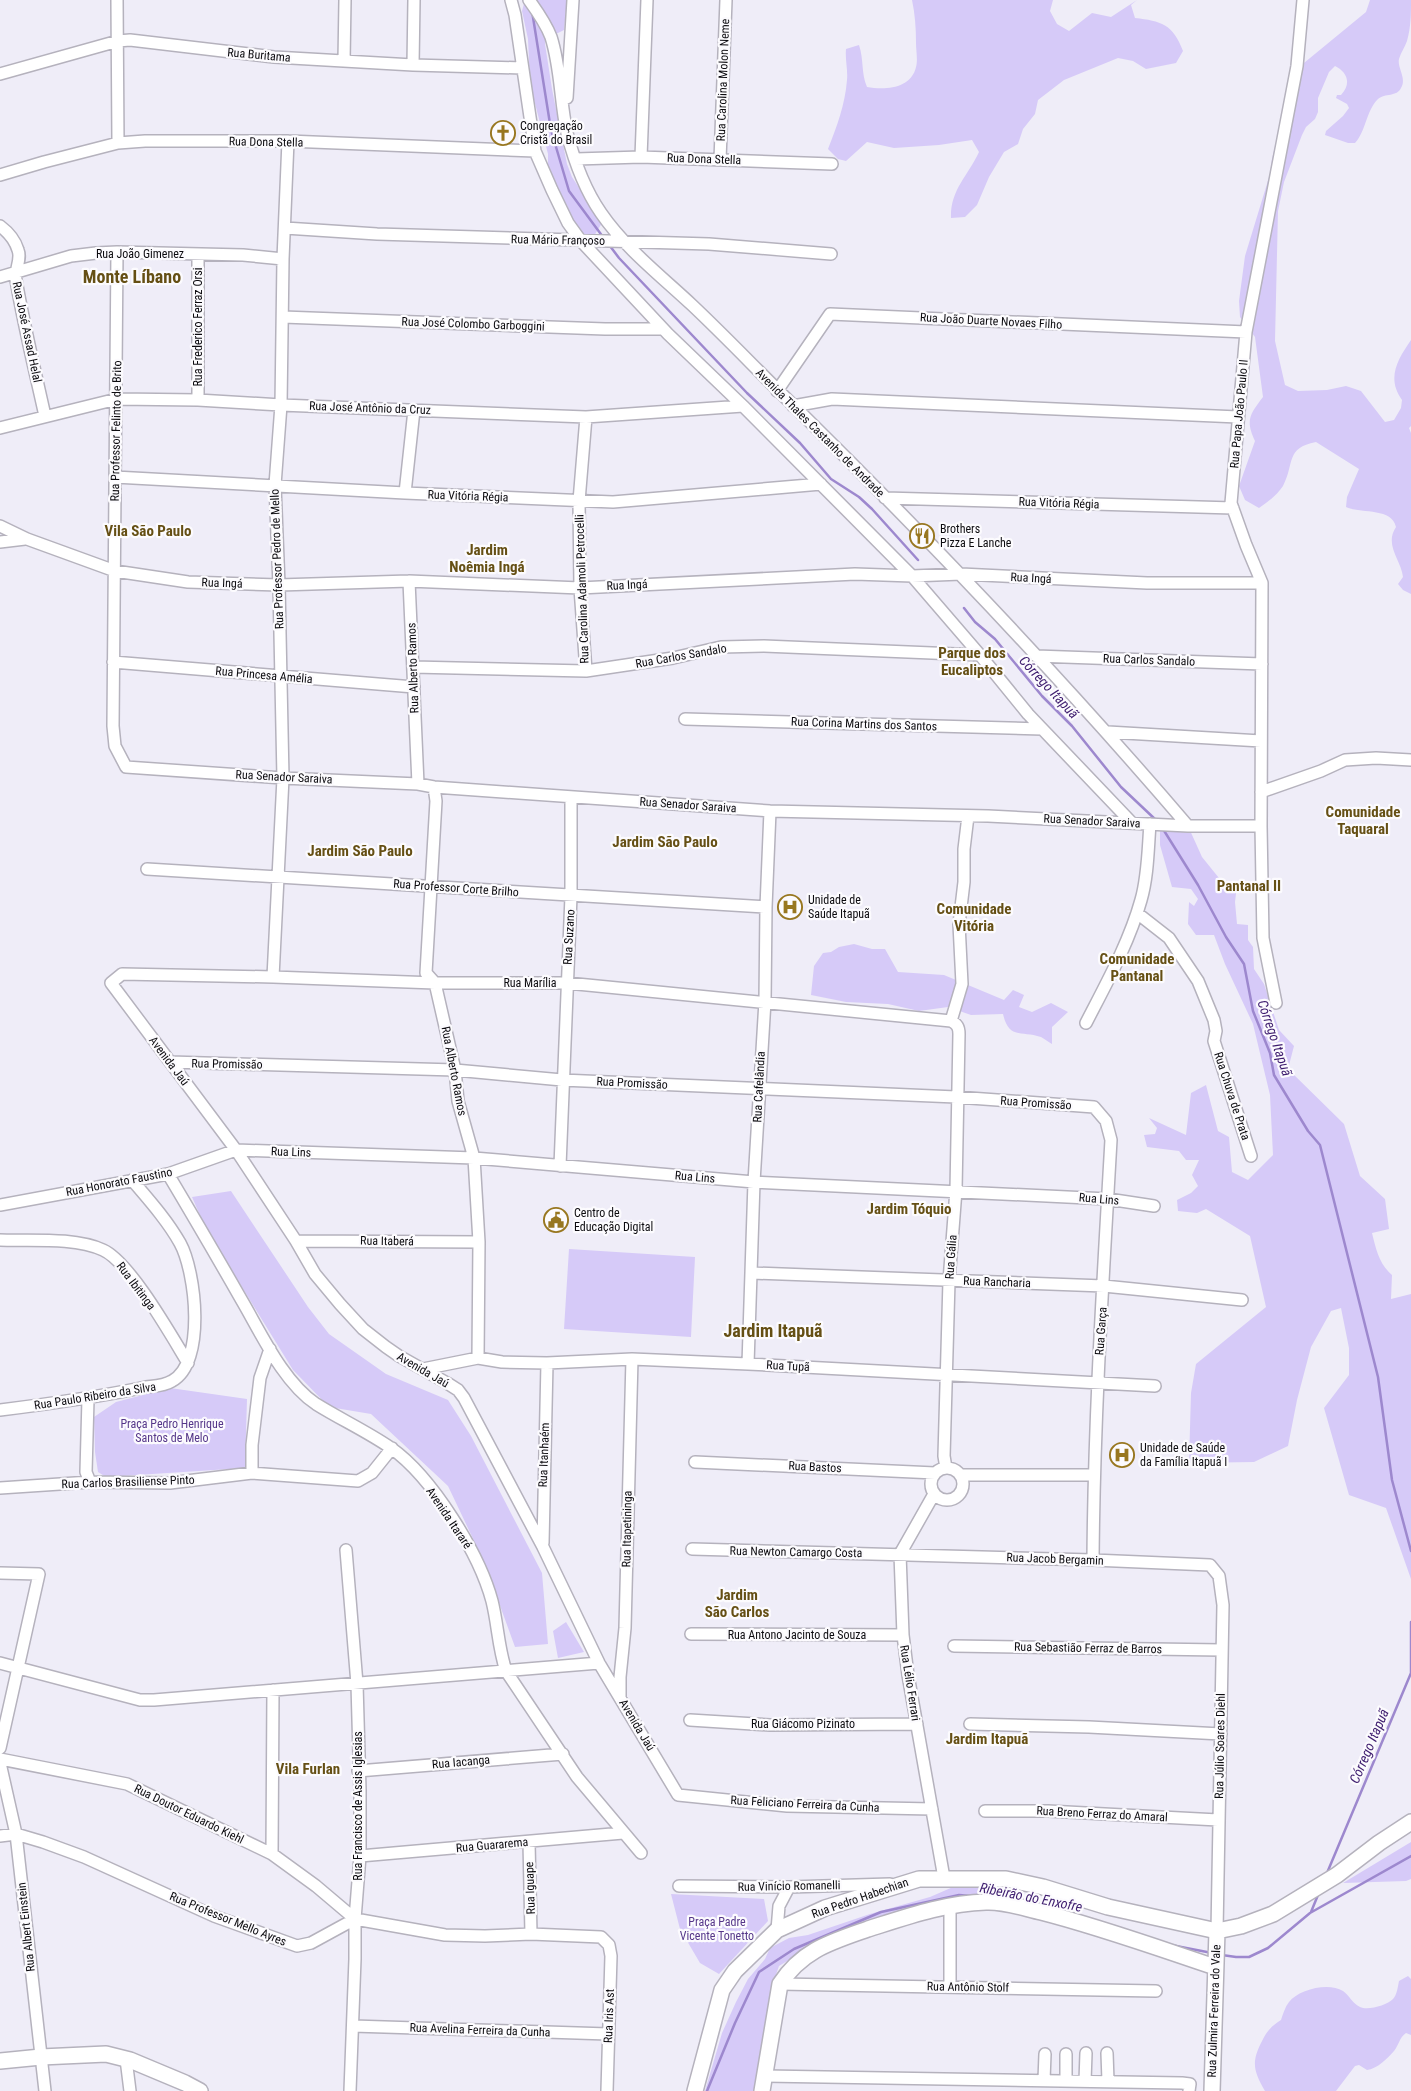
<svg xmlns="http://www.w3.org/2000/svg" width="1411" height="2091" font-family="'Roboto Condensed',sans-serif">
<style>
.green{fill:#d6caf8}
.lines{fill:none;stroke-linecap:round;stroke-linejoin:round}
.stream{stroke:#9d88ce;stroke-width:2.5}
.street-casing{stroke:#b5b2bd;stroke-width:14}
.secondary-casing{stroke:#b5b2bd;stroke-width:18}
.street{stroke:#fff;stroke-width:11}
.secondary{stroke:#fff;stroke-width:15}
.labels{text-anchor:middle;stroke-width:4.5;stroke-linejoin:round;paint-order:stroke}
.street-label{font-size:12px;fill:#0c0b0f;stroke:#fcfbfe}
.poi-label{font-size:12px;fill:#0c0b0f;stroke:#fcfbfe;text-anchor:start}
.park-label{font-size:12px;fill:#553689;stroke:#fcfbfe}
.water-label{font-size:14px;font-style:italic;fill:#3e1d6f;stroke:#fcfbfe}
.quarter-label{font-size:15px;font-weight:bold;fill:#654f14;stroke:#fcfbfe}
.district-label{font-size:18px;font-weight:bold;fill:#654f14;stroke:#fcfbfe}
</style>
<rect width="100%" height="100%" fill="#efedf8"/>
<path class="green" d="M525 0H567L564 30 556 34 549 21 546 28 545 44 552 89 567 164 572 177 602 223 594 236 586 237 574 224 567 205 555 187 548 170V154L530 84 528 39 522 11Z
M912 0H1053L1050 11 1057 24 1069 31 1092 13 1111 17 1137 0 1131 5 1135 18C1161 21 1173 24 1183 51L1176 63 1146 69 1133 61 1118 58 1064 80 1038 100 1035 114 1023 129 1018 144 1004 152 989 177 977 205 965 217 951 218C950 190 968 176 979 152L972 140 939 145 894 148 867 142 846 161 838 159 828 149C837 126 845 105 847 80 848 70 845 60 846 49L859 45C864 60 861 73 867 87 885 90 911 89 916 67 918 60 916 50 916 43 916 28 915 14 912 0Z
M1370 0H1411C1411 14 1411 27 1407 41 1405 47 1401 52 1399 59 1397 68 1407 78 1401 88 1397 97 1385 93 1378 99 1366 111 1366 131 1355 143H1348L1325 135 1326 131 1343 116 1349 108 1347 104 1336 98 1337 95H1341C1352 83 1347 72 1335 66L1329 72 1318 98V112L1315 119 1306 127 1302 135 1284 182 1278 211 1275 341 1285 385 1298 391 1327 390 1346 386 1361 391 1385 422 1394 420 1401 408 1402 400C1386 378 1398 359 1411 340V426L1409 428 1411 433V594L1403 590 1398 584 1403 577C1401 560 1384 545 1396 527 1392 507 1360 514 1346 507L1347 497 1359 469 1316 442C1285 448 1295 463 1283 486 1277 495 1268 502 1259 508L1245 500 1239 486 1255 441C1245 420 1250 414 1263 397L1255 337 1240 317 1239 301 1245 256 1270 174 1272 159 1293 72 1366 12Z
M1160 824 1188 826 1202 857 1223 883 1237 885 1235 902 1237 924 1248 925V940L1253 947 1254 969 1264 984 1279 1030 1294 1046 1288 1069 1344 1124 1360 1176 1385 1199 1389 1229 1372 1233C1376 1249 1379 1264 1392 1275L1391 1299 1411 1294V1579L1386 1508 1349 1495 1324 1408 1349 1375V1348L1341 1308 1331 1311 1311 1347 1297 1400 1288 1446 1254 1462 1189 1463 1191 1393 1196 1364 1266 1307 1250 1236 1206 1209 1197 1213 1178 1211 1177 1200 1191 1193 1198 1186 1192 1175 1199 1160H1186L1179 1151 1147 1147 1144 1135 1155 1134 1157 1128 1149 1118 1186 1135 1191 1093 1206 1085 1218 1131 1229 1137 1232 1172 1248 1180 1273 1155 1270 1095 1253 1024 1225 964 1214 935H1196L1188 924 1189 902 1194 906 1198 899 1191 889 1172 887 1160 845Z
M854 944 872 949H885L898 972 944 975 1004 1000 1013 990 1024 995 1019 1007 1032 1012 1051 1003 1068 1012 1052 1027V1044C1048 1042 1045 1039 1041 1037 1021 1030 1009 1040 1003 1014L971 1015 948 1007 919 1011 888 1004 846 1002 811 995 814 966 823 953 831 952 839 947Z
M231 1191 308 1307 329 1334 386 1374 448 1400 471 1436 542 1573 548 1644 515 1647 485 1564 448 1486 371 1414 329 1407 293 1370 205 1227 192 1197Z
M569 1249 695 1257 691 1337 564 1329Z
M170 1388 247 1399 245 1468 106 1477 98 1472 95 1452 94 1417 116 1402Z
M566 1622 584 1652 558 1658 553 1631Z
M1411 1842V1879L1406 1881 1343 1883Z
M953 1887H982L991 1892 977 1900 812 1946 779 1966 772 1986 758 2091H705L722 2033 736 2002 748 1979 765 1959 770 1948 789 1938 808 1935 870 1914 930 1897Z
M671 1894 764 1899 768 1921 719 1974 700 1963 680 1929Z
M1408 1976 1411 1979V2035L1406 2033C1399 2038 1399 2045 1394 2051 1388 2058 1377 2069 1367 2070L1359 2065 1355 2066 1336 2091H1265C1254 2072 1251 2063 1261 2043 1267 2031 1270 2027 1281 2020 1283 2014 1285 2007 1289 2002 1299 1989 1329 1982 1343 1991 1349 1995 1353 2004 1360 2007 1368 2011 1387 2005 1393 1999 1397 1995 1398 1986 1399 1981Z"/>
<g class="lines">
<path class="stream" d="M532 11 551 130 569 191 603 237
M610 246 619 258 747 393 800 443 831 479 859 497 872 509 918 560
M964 608 975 622 995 639 1042 696 1072 726 1121 787 1157 821
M1163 829 1198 885 1226 937 1244 964 1253 1011 1270 1053 1274 1075 1308 1131 1320 1145 1378 1377 1392 1480 1411 1551
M1327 1873 1411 1673V1622
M1311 1912 1318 1895
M1171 1945 1212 1953
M1222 1955 1236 1957H1249L1268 1948 1310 1913 1411 1856
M707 2091 735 2023 759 1972 794 1949 881 1912 959 1895 972 1896"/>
<defs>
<path id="street" d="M117 0 118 143
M511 0 515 15 535 151 552 190 568 223 581 241 668 334 743 406 912 576 980 655 1028 714 1132 823
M529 0C537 11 546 24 551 37 561 68 560 102 567 133 574 160 585 190 601 213 625 248 661 276 692 305 727 338 761 374 796 408 932 542 1064 681 1188 826
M344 61 345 0
M413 65 414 0
M0 74 118 41 130 40 274 57 413 65 522 68
M567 98 573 0
M641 157 647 0
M576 159 641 157 832 164
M720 160 726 0
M0 175 44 162 118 143 145 141H288L535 151
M0 226C8 232 15 240 18 250 22 260 14 270 16 280 24 326 35 371 45 416
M285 228 377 234 709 244 831 254
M117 252 113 726 115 746 126 767 283 778 418 784 434 787 770 811 988 816 1188 826H1261
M0 277 71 256 96 253 117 252 243 255 283 259
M283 317 605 329H663
M777 391 830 314 1246 332
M198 400V254
M793 406 832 399 1238 417
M0 428 117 399 198 400 281 405 586 417 743 406
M115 477 405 493 613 502 821 484
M405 493 414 410
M885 498 1233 508
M0 526 27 539 115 571 188 582 279 585 409 581 580 588 855 574 912 576 961 574 1147 583H1262
M0 542 25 539
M409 581 418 784
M1036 656 1262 664
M113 662 414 687
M413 667 586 671 673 658 721 647 764 646 980 655
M586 671 580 588 579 501 586 417
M685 719 1042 729
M1108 732 1261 741
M434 787 436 801 426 973 435 983 455 1070 458 1101 474 1158 479 1242 478 1358
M1261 792 1321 771 1345 760 1376 758 1411 760
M147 869 766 907
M1137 913 1169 938 1198 981 1214 1020 1216 1031 1214 1041 1251 1156
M273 977 283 778 279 585 275 485 281 405 283 259 288 141
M1276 1003 1263 938 1261 826 1262 583 1246 545 1231 503 1246 332 1297 66 1303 0
M951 1021 962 984 959 924 964 882V849L968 816
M1086 1023C1106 984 1129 943 1141 900 1148 876 1148 849 1150 824
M170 1062 455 1070 562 1080 956 1097 1094 1107 1106 1121 1111 1140C1103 1280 1094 1420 1093 1560
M560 1166 571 896V798
M168 1174C193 1216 217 1257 241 1299 261 1333 283 1382 316 1404 340 1419 368 1432 391 1448 432 1477 479 1553 492 1601 498 1625 498 1647 506 1671L577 1777 641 1853
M0 1205 168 1174 236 1150 474 1158 754 1182 1108 1199 1154 1206
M0 1240C31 1241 75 1237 103 1250 130 1262 172 1337 188 1363
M296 1241 479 1242
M752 1273 1104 1286 1242 1300
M748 1364 754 1182 765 1001 766 907 770 811
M423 1369 478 1358 502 1362 547 1363 632 1359 748 1364 1155 1386
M88 1399 86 1472 90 1482
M0 1410C49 1404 98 1397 146 1387 155 1386 164 1386 172 1381 206 1363 196 1272 180 1243 167 1220 149 1200 132 1180
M695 1462 935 1473
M931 1484a16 16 0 1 1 32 0a16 16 0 1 1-32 0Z
M252 1473V1445L260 1378 270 1349
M960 1475H1093
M0 1488 90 1482 170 1483 252 1473 358 1481 372 1473 392 1448
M934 1494 900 1554 903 1635 908 1675 944 1878
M543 1543 547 1363
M692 1549 1093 1560 1210 1565 1219 1576 1223 1605 1217 1931
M346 1550 357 1684 360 1790V1856L355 1919V1959L350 2091
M0 1573 39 1574 0 1748
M691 1634 903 1635
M954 1646 1221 1650
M0 1663 140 1700H154L599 1663
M620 1697V1677L625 1628 632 1359
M690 1720 770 1725 917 1724
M970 1724 1089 1727 1221 1734
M0 1759 127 1784 272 1854 316 1886 355 1919
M0 1763 16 1834 45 2091
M358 1771 563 1754
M932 1809 787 1806 678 1795 599 1663 543 1547 464 1398 458 1390 447 1383 399 1356 386 1347 363 1329 340 1304 315 1274 296 1241 236 1150 111 983 122 974 273 977 435 983H567L951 1021C957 1024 959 1027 959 1034L956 1190 949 1281 944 1456 946 1468
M985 1811H1048L1218 1820
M0 1836 16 1834 43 1842 84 1857 214 1916 297 1946 311 1943 355 1919 445 1935 485 1936 531 1934 601 1937 609 1945 611 1956 607 2091
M529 1842 531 1934
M272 1854 273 1690
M360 1856 623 1833
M679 1886 789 1887 890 1884
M777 1930 779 1906 789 1887
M780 1984 1156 1991
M950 1986V1905
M353 2026 608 2034
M1107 2053 1108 2081
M1066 2054V2081
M126 2059 130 2091
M765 2076 1182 2083 1190 2084 1189 2091
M1044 2080 1045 2054
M1085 2081 1086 2053"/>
<path id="secondary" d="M0 2061 41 2057 106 2054 130 2060 185 2083 200 2091
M695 2091 722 1990 735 1971 777 1930 825 1908 919 1879H1006L1043 1887 1108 1907 1217 1931 1241 1926 1273 1914 1337 1875 1379 1843 1411 1822
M762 2091 780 1984C802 1950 831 1942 868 1929 906 1917 945 1903 986 1902 1004 1901 1024 1908 1041 1912 1100 1927 1158 1948 1215 1967
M1212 2091 1217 1931"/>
</defs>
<use href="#street" class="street-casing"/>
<use href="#secondary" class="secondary-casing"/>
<use href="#street" class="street"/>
<use href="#secondary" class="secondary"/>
</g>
<defs>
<symbol id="church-ring" viewBox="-11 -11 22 22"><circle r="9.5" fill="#fcfbfe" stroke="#987720" stroke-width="1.5"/><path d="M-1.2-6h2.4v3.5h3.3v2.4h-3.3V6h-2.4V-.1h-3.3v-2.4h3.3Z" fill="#987720"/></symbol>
<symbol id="restaurant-ring" viewBox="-11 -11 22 22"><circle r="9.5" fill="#fcfbfe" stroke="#987720" stroke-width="1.5"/><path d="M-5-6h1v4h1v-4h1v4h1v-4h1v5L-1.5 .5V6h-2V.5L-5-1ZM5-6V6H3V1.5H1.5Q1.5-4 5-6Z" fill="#987720"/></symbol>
<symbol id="hospital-ring" viewBox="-11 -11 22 22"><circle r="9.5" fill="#fcfbfe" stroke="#987720" stroke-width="1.5"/><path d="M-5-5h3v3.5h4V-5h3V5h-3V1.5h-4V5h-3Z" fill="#987720"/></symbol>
<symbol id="civic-ring" viewBox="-11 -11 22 22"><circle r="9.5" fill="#fcfbfe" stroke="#987720" stroke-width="1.5"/><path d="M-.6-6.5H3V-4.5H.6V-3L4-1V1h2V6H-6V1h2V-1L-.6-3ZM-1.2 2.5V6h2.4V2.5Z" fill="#987720"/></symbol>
</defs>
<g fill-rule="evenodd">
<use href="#church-ring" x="489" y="119" width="28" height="28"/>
<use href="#restaurant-ring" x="908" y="522" width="28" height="28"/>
<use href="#hospital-ring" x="776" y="893" width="28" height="28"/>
<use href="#civic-ring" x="542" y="1206" width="28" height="28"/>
<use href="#hospital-ring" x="1108" y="1441" width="28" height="28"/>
</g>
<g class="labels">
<g class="street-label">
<text transform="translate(259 55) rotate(5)" y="4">Rua Buritama</text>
<text transform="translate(723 80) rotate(-88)" y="4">Rua Carolina Molon Neme</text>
<text transform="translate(266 142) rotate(1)" y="4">Rua Dona Stella</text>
<text transform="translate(704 159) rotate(2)" y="4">Rua Dona Stella</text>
<text transform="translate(558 240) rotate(1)" y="4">Rua Mário Françoso</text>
<text x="140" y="258">Rua João Gimenez</text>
<text transform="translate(991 321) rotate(3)" y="4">Rua João Duarte Novaes Filho</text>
<text transform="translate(473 324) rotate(2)" y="4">Rua José Colombo Garboggini</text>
<text transform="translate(198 327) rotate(-90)" y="4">Rua Frederico Ferraz Orsi</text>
<text transform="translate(27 332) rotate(78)" y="4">Rua José Assad Helal</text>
<text transform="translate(370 408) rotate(2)" y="4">Rua José Antônio da Cruz</text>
<text transform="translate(1239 414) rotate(-85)" y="4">Rua Papa João Paulo II</text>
<text transform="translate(116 431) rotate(-89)" y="4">Rua Professor Felinto de Brito</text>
<text transform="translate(820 433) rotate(45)" y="4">Avenida Thales Castanho de Andrade</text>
<text transform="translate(468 496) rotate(2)" y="4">Rua Vitória Régia</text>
<text transform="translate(1059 503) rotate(2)" y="4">Rua Vitória Régia</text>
<text transform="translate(277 559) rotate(-92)" y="4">Rua Professor Pedro de Mello</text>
<text transform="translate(1031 578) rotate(3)" y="4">Rua Ingá</text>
<text transform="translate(222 583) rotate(2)" y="4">Rua Ingá</text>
<text transform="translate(627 585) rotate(-3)" y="4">Rua Ingá</text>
<text transform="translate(582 589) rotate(-92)" y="4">Rua Carolina Adamoli Petrocelli</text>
<text transform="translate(681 656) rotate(-10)" y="4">Rua Carlos Sandalo</text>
<text transform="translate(1149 660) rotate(2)" y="4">Rua Carlos Sandalo</text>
<text transform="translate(413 668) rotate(-92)" y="4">Rua Alberto Ramos</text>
<text transform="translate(264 675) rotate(5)" y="4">Rua Princesa Amélia</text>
<text transform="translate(864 724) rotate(2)" y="4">Rua Corina Martins dos Santos</text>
<text transform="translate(284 777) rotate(3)" y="4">Rua Senador Saraiva</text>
<text transform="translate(688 805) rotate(4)" y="4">Rua Senador Saraiva</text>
<text transform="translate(1092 821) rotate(3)" y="4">Rua Senador Saraiva</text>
<text transform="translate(456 888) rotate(4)" y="4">Rua Professor Corte Brilho</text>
<text transform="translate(569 937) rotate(-87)" y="4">Rua Suzano</text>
<text x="530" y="987">Rua Marília</text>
<text transform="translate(169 1061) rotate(53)" y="4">Avenida Jaú</text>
<text transform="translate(227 1064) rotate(1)" y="4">Rua Promissão</text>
<text transform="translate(454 1071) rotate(79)" y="4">Rua Alberto Ramos</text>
<text transform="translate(632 1083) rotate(3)" y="4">Rua Promissão</text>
<text transform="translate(759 1087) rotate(-87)" y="4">Rua Cafelândia</text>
<text transform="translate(1232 1096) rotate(72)" y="4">Rua Chuva de Prata</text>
<text transform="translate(1036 1103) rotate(4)" y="4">Rua Promissão</text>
<text transform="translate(291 1152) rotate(2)" y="4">Rua Lins</text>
<text transform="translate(695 1177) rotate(5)" y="4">Rua Lins</text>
<text transform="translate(119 1182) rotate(-11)" y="4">Rua Honorato Faustino</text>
<text transform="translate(1099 1199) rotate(5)" y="4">Rua Lins</text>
<text transform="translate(387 1241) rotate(1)" y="4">Rua Itaberá</text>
<text transform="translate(951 1257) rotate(-86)" y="4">Rua Gália</text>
<text transform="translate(997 1282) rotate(2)" y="4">Rua Rancharia</text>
<text transform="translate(136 1286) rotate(53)" y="4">Rua Ibitinga</text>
<text transform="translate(1101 1331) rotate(-86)" y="4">Rua Garça</text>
<text transform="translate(788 1366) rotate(3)" y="4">Rua Tupã</text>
<text transform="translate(423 1370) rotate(30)" y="4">Avenida Jaú</text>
<text transform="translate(95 1396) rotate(-9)" y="4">Rua Paulo Ribeiro da Silva</text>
<text transform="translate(544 1455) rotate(-88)" y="4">Rua Itanhaém</text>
<text transform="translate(815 1467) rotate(3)" y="4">Rua Bastos</text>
<text transform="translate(128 1482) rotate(-2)" y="4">Rua Carlos Brasiliense Pinto</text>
<text transform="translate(449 1518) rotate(56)" y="4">Avenida Itararé</text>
<text transform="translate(627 1529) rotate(-89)" y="4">Rua Itapetininga</text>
<text transform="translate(796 1552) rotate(1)" y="4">Rua Newton Camargo Costa</text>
<text transform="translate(1055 1559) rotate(2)" y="4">Rua Jacob Bergamin</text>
<text x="797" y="1639">Rua Antono Jacinto de Souza</text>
<text transform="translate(1088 1648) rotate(1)" y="4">Rua Sebastião Ferraz de Barros</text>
<text transform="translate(910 1683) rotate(81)" y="4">Rua Lélio Ferrari</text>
<text x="803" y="1728">Rua Giácomo Pizinato</text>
<text transform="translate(637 1725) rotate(59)" y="4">Avenida Jaú</text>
<text transform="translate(1220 1746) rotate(-89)" y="4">Rua Júlio Soares Diehl</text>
<text transform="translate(461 1762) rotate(-5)" y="4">Rua Iacanga</text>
<text transform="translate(805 1804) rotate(3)" y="4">Rua Feliciano Ferreira da Cunha</text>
<text transform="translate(358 1806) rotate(-90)" y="4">Rua Francisco de Assis Iglesias</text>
<text transform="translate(189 1814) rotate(26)" y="4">Rua Doutor Eduardo Kiehl</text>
<text transform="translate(1102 1814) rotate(3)" y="4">Rua Breno Ferraz do Amaral</text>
<text transform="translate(492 1845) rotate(-5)" y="4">Rua Guararema</text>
<text transform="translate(789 1886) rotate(-1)" y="4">Rua Vinício Romanelli</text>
<text transform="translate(530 1888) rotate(-92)" y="4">Rua Iguape</text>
<text transform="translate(860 1898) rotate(-19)" y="4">Rua Pedro Habechian</text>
<text transform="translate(228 1919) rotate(22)" y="4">Rua Professor Mello Ayres</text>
<text transform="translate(26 1927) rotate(-96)" y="4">Rua Albert Einstein</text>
<text transform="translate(968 1987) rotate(1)" y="4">Rua Antônio Stolf</text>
<text transform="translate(1214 2011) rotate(-88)" y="4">Rua Zulmira Ferreira do Vale</text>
<text transform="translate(609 2016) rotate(-88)" y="4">Rua Iris Ast</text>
<text transform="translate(480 2030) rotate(2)" y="4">Rua Avelina Ferreira da Cunha</text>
</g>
<g class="poi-label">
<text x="520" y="130">Congregação<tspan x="520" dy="14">Cristã do Brasil</tspan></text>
<text x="940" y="533">Brothers<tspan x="940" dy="14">Pizza E Lanche</tspan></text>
<text x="808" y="904">Unidade de<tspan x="808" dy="14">Saúde Itapuã</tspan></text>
<text x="574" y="1217">Centro de<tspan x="574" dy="14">Educação Digital</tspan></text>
<text x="1140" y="1452">Unidade de Saúde<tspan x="1140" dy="14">da Família Itapuã I</tspan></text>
</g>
<g class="park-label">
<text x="172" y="1428">Praça Pedro Henrique<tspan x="172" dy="14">Santos de Melo</tspan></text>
<text x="717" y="1926">Praça Padre<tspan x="717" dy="14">Vicente Tonetto</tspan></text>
</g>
<g class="water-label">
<text transform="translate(1049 687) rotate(47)" y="5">Córrego Itapuã</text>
<text transform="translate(1275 1038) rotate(71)" y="5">Córrego Itapuã</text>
<text transform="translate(1369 1746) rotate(-67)" y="5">Córrego Itapuã</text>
<text transform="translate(1031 1897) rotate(11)" y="5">Ribeirão do Enxofre</text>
</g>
<g class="quarter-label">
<text x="148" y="536">Vila São Paulo</text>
<text x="487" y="555">Jardim<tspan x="487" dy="17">Noêmia Ingá</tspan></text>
<text x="972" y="658">Parque dos<tspan x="972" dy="17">Eucaliptos</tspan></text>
<text x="1363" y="817">Comunidade<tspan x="1363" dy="17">Taquaral</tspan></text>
<text x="665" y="847">Jardim São Paulo</text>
<text x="360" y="856">Jardim São Paulo</text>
<text x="1249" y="891">Pantanal II</text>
<text x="974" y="914">Comunidade<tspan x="974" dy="17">Vitória</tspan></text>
<text x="1137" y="964">Comunidade<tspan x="1137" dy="17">Pantanal</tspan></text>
<text x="909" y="1214">Jardim Tóquio</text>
<text x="737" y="1600">Jardim<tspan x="737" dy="17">São Carlos</tspan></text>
<text x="987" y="1744">Jardim Itapuã</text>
<text x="308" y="1774">Vila Furlan</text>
</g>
<g class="district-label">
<text x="132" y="283">Monte Líbano</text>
<text x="773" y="1337">Jardim Itapuã</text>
</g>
</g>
</svg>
